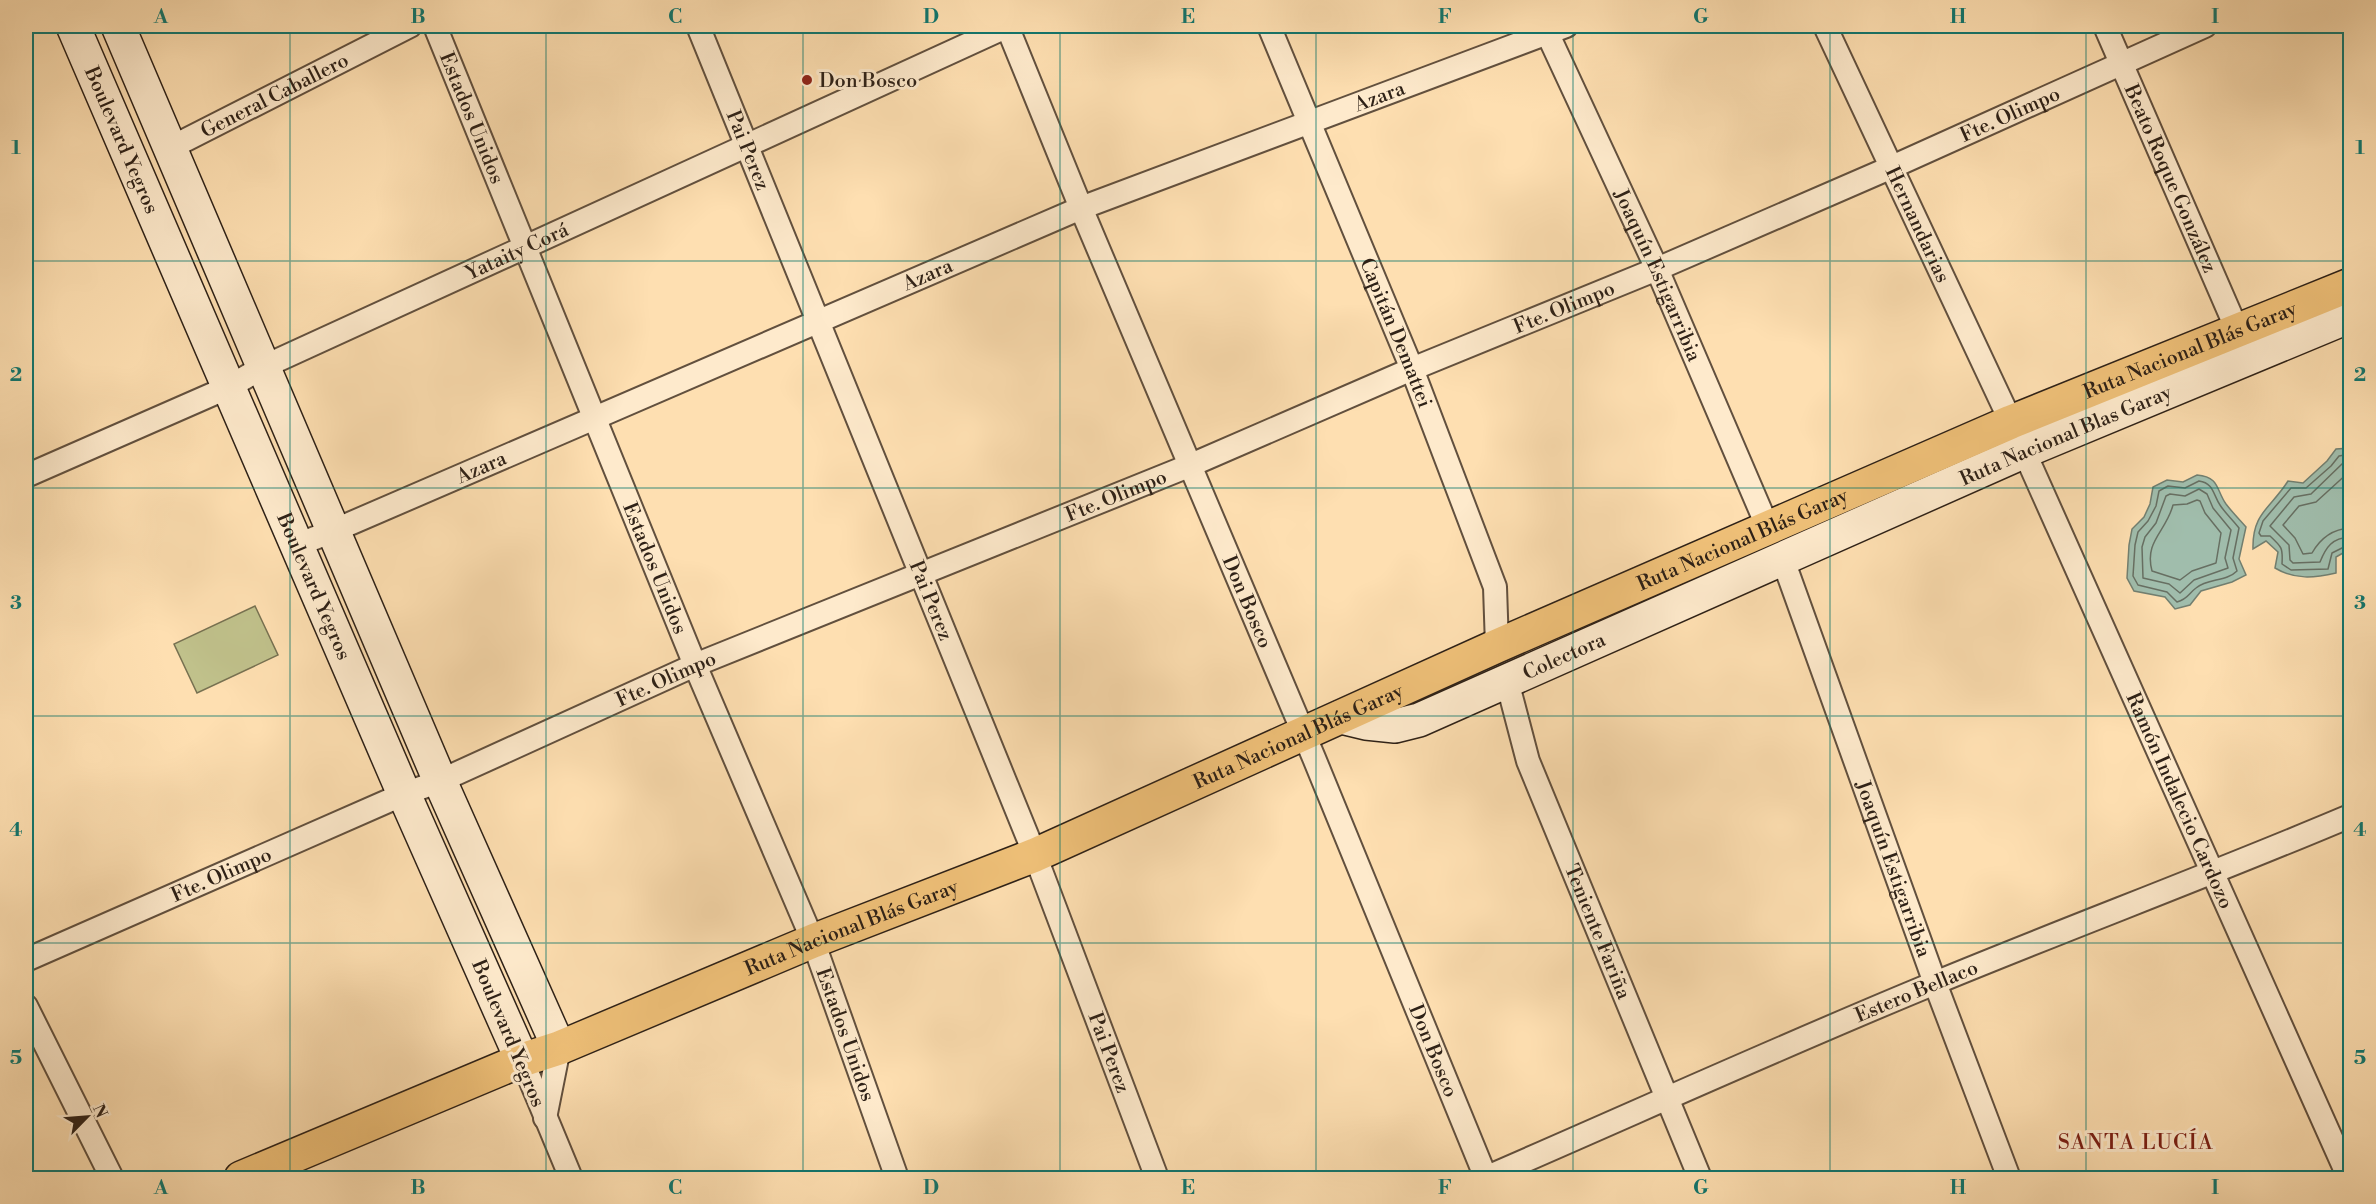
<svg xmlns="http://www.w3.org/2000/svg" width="2376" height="1204" font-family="'Libre Bodoni',serif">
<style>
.green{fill:#c0c18b;stroke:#777151;stroke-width:1.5}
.water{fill:#a0bdac;stroke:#727f70;stroke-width:1.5}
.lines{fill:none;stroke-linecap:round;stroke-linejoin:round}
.shore{stroke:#676f62;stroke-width:1.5}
.minor-casing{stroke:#62503e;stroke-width:26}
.secondary-casing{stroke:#2e2117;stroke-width:36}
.trunk-casing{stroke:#2e2117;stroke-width:36}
.minor{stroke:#feeacc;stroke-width:22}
.secondary{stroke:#feeacc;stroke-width:33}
.trunk{stroke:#efc078;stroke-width:33}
.grid{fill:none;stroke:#0f766e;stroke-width:1.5;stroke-opacity:0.55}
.poi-dot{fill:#8f2418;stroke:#feeacc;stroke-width:2}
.labels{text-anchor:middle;stroke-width:6;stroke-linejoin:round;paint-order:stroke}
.poi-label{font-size:20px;fill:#2e2117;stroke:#feeacc;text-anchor:start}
.street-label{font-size:20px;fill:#2e2117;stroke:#feeacc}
.neighbourhood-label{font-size:21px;letter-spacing:1.5px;fill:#7a1f14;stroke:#feeacc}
.neatline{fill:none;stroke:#0f766e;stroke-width:2}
.grid-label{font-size:20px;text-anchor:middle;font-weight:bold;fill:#0f766e}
</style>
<rect width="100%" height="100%" fill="#fedfb1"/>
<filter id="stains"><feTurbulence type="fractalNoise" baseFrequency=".00333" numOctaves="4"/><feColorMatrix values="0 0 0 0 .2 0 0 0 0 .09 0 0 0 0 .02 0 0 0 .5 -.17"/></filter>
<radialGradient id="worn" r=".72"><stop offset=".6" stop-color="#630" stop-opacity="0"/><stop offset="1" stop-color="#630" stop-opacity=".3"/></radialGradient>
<path class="green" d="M255 606 278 655 197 693 174 644Z"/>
<path class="water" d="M2350 448V549L2336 557V573C2314 578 2295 580 2275 568L2278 552 2266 541 2253 549C2252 513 2271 508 2288 481L2303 483 2327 461 2336 449Z
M2197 475C2220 477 2216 490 2226 504 2232 512 2239 519 2246 527L2239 559 2246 575 2232 582 2201 591 2190 605 2175 609 2165 597 2134 591 2127 578 2129 545 2132 529 2144 517 2150 504 2153 487 2167 480 2183 482Z"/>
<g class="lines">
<path class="shore" d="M2350 454 2339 456 2331 466 2306 488H2291L2263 521 2259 533 2261 536H2270C2282 547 2283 548 2282 564L2291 570 2328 569 2332 553 2350 544
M2350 462 2343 463 2311 494 2294 497 2270 526 2289 545 2290 560 2293 563 2320 562C2326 547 2332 538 2350 537
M2350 471 2316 502 2299 506 2283 525 2295 538 2303 554 2312 553C2320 539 2333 529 2350 528
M2199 481C2214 483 2213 495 2220 505 2225 513 2233 520 2239 528L2233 558 2237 571C2226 582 2208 578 2196 588 2188 594 2188 599 2177 602L2167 592 2138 585 2133 576 2135 545 2138 532 2148 521 2156 506 2159 491 2168 486 2185 488Z
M2199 489 2207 494 2213 508 2231 530 2225 558 2228 568 2194 580 2180 593 2169 584 2143 578 2142 547 2145 537 2156 523 2166 496 2170 494 2185 496Z
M2197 500 2200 501 2205 513 2221 533 2216 563 2192 571 2180 580 2152 571C2144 541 2166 532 2173 505L2187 504Z"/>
<defs>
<g id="minor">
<path id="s1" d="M435 26 695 665 813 941 897 1178"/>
<path id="s2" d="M698 26 1035 855 1157 1178"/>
<path id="s3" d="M1007 26 1081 208 1314 758 1486 1178"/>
<path id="s4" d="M1269 26 1412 369 1495 587 1497 646"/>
<path id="s5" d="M1544 26 1657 269 1768 528"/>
<path id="s6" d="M1825 26 2011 422 2349 1178"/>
<path id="s7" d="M2105 26 2238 332"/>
<path id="s8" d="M170 148 410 26"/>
<path id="s9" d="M26 476 229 387 263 367 1008 26"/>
<path id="s10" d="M297 545 333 531 1081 208 1566 26"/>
<path id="s11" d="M1783 560 1935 983 2009 1178"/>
<path id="s12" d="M1507 681 1528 761 1700 1178"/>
<path id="s13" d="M26 960 404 794 440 781 695 665 1191 465 1412 369 1657 269 1892 167 2205 26"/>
<path d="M26 1006 112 1178"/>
<path d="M522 1060 571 1178"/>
<path d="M545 1118 559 1048"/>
<path id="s14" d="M1485 1178C1635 1113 1784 1045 1935 983 2073 926 2213 874 2350 816"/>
</g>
<g id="secondary">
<path id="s15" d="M73 26 404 794 522 1060"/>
<path d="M118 26 440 781 559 1048"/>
<path id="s16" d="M1341 717 1366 723 1395 726 1419 720 2025 451 2350 316"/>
</g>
<g id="trunk">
<path id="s17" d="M241 1178 522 1060 559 1048 813 941 1035 855 1497 646 2011 422 2350 285"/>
</g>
</defs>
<use href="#minor" class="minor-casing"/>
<use href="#secondary" class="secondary-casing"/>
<use href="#trunk" class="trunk-casing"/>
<use href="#minor" class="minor"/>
<use href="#secondary" class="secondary"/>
<use href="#trunk" class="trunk"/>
</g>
<path class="grid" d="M290 26V1178M546 26V1178M803 26V1178M1060 26V1178M1316 26V1178M1573 26V1178M1830 26V1178M2086 26V1178M26 261H2350M26 488H2350M26 716H2350M26 943H2350"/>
<circle class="poi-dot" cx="807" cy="80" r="6"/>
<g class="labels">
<g class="poi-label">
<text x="819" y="87">Don Bosco</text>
</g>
<g class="street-label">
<text dy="7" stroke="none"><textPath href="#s8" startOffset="117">General Caballero</textPath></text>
<text dy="7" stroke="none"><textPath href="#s10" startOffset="1172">Azara</textPath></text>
<text dy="7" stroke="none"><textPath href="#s13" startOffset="2157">Fte. Olimpo</textPath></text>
<text dy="7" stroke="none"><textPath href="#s1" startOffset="99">Estados Unidos</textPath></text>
<text dy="7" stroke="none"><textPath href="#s15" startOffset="124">Boulevard Yegros</textPath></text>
<text dy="7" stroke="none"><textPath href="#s2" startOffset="134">Pai Perez</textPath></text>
<text dy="7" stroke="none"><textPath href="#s7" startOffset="166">Beato Roque González</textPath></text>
<text dy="7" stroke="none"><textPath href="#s6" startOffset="219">Hernandarias</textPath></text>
<text dy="7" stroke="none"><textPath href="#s9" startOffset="540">Yataity Corá</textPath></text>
<text dy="7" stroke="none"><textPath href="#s10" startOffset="686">Azara</textPath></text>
<text dy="7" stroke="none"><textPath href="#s5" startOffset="274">Joaquín Estigarribia</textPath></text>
<text dy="7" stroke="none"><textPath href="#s13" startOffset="1671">Fte. Olimpo</textPath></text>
<text dy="7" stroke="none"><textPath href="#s4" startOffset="332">Capitán Demattei</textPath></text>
<text dy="7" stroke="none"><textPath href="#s17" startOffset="2118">Ruta Nacional Blás Garay</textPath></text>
<text dy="7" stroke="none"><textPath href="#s16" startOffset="786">Ruta Nacional Blas Garay</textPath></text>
<text dy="7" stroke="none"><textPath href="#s10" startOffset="200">Azara</textPath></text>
<text dy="7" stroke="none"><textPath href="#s13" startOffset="1185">Fte. Olimpo</textPath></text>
<text dy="7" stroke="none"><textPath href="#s17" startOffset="1632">Ruta Nacional Blás Garay</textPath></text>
<text dy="7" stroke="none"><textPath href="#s1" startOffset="585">Estados Unidos</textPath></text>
<text dy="7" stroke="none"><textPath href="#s15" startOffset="610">Boulevard Yegros</textPath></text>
<text dy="7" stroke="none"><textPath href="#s2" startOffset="620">Pai Perez</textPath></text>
<text dy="7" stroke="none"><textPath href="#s3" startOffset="624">Don Bosco</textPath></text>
<text dy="7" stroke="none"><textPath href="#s16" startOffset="238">Colectora</textPath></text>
<text dy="7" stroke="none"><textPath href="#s13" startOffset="699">Fte. Olimpo</textPath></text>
<text dy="7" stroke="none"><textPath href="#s17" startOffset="1146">Ruta Nacional Blás Garay</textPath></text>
<text dy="7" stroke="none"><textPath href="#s6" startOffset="852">Ramón Indalecio Cardozo</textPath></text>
<text dy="7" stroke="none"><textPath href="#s11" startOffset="328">Joaquín Estigarribia</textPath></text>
<text dy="7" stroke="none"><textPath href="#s13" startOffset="213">Fte. Olimpo</textPath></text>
<text dy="7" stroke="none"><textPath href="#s17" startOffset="660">Ruta Nacional Blás Garay</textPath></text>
<text dy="7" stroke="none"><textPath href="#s12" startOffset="267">Teniente Fariña</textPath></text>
<text dy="7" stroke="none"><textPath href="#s14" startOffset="470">Estero Bellaco</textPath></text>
<text transform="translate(509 1033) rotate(67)" y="7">Boulevard Yegros</text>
<text dy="7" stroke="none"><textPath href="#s1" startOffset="1089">Estados Unidos</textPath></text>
<text dy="7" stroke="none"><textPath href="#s3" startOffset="1110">Don Bosco</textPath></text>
<text dy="7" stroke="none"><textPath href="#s2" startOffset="1106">Pai Perez</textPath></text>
</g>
<g class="neighbourhood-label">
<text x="2136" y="1149">SANTA LUCÍA</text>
</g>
</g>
<rect width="2376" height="1204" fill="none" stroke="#fedfb1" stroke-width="66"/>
<g transform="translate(87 1117) rotate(65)" stroke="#feeacc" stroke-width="4.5" paint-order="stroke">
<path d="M0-4.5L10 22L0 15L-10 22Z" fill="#2e2117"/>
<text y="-9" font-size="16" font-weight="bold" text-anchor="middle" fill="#2e2117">N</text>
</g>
<rect x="33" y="33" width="2310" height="1138" class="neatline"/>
<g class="grid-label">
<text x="161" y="23">A</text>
<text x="418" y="23">B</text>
<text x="675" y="23">C</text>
<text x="931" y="23">D</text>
<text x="1188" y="23">E</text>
<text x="1445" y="23">F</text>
<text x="1701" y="23">G</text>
<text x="1958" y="23">H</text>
<text x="2215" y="23">I</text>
<text x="16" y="154">1</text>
<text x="2360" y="154">1</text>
<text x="16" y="381">2</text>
<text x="2360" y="381">2</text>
<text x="16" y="609">3</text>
<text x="2360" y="609">3</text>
<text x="16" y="836">4</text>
<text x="2360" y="836">4</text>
<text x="16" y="1064">5</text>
<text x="2360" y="1064">5</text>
<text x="161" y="1194">A</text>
<text x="418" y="1194">B</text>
<text x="675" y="1194">C</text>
<text x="931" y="1194">D</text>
<text x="1188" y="1194">E</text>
<text x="1445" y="1194">F</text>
<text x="1701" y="1194">G</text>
<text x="1958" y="1194">H</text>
<text x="2215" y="1194">I</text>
</g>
<rect width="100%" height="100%" filter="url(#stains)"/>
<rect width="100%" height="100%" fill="url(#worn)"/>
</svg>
